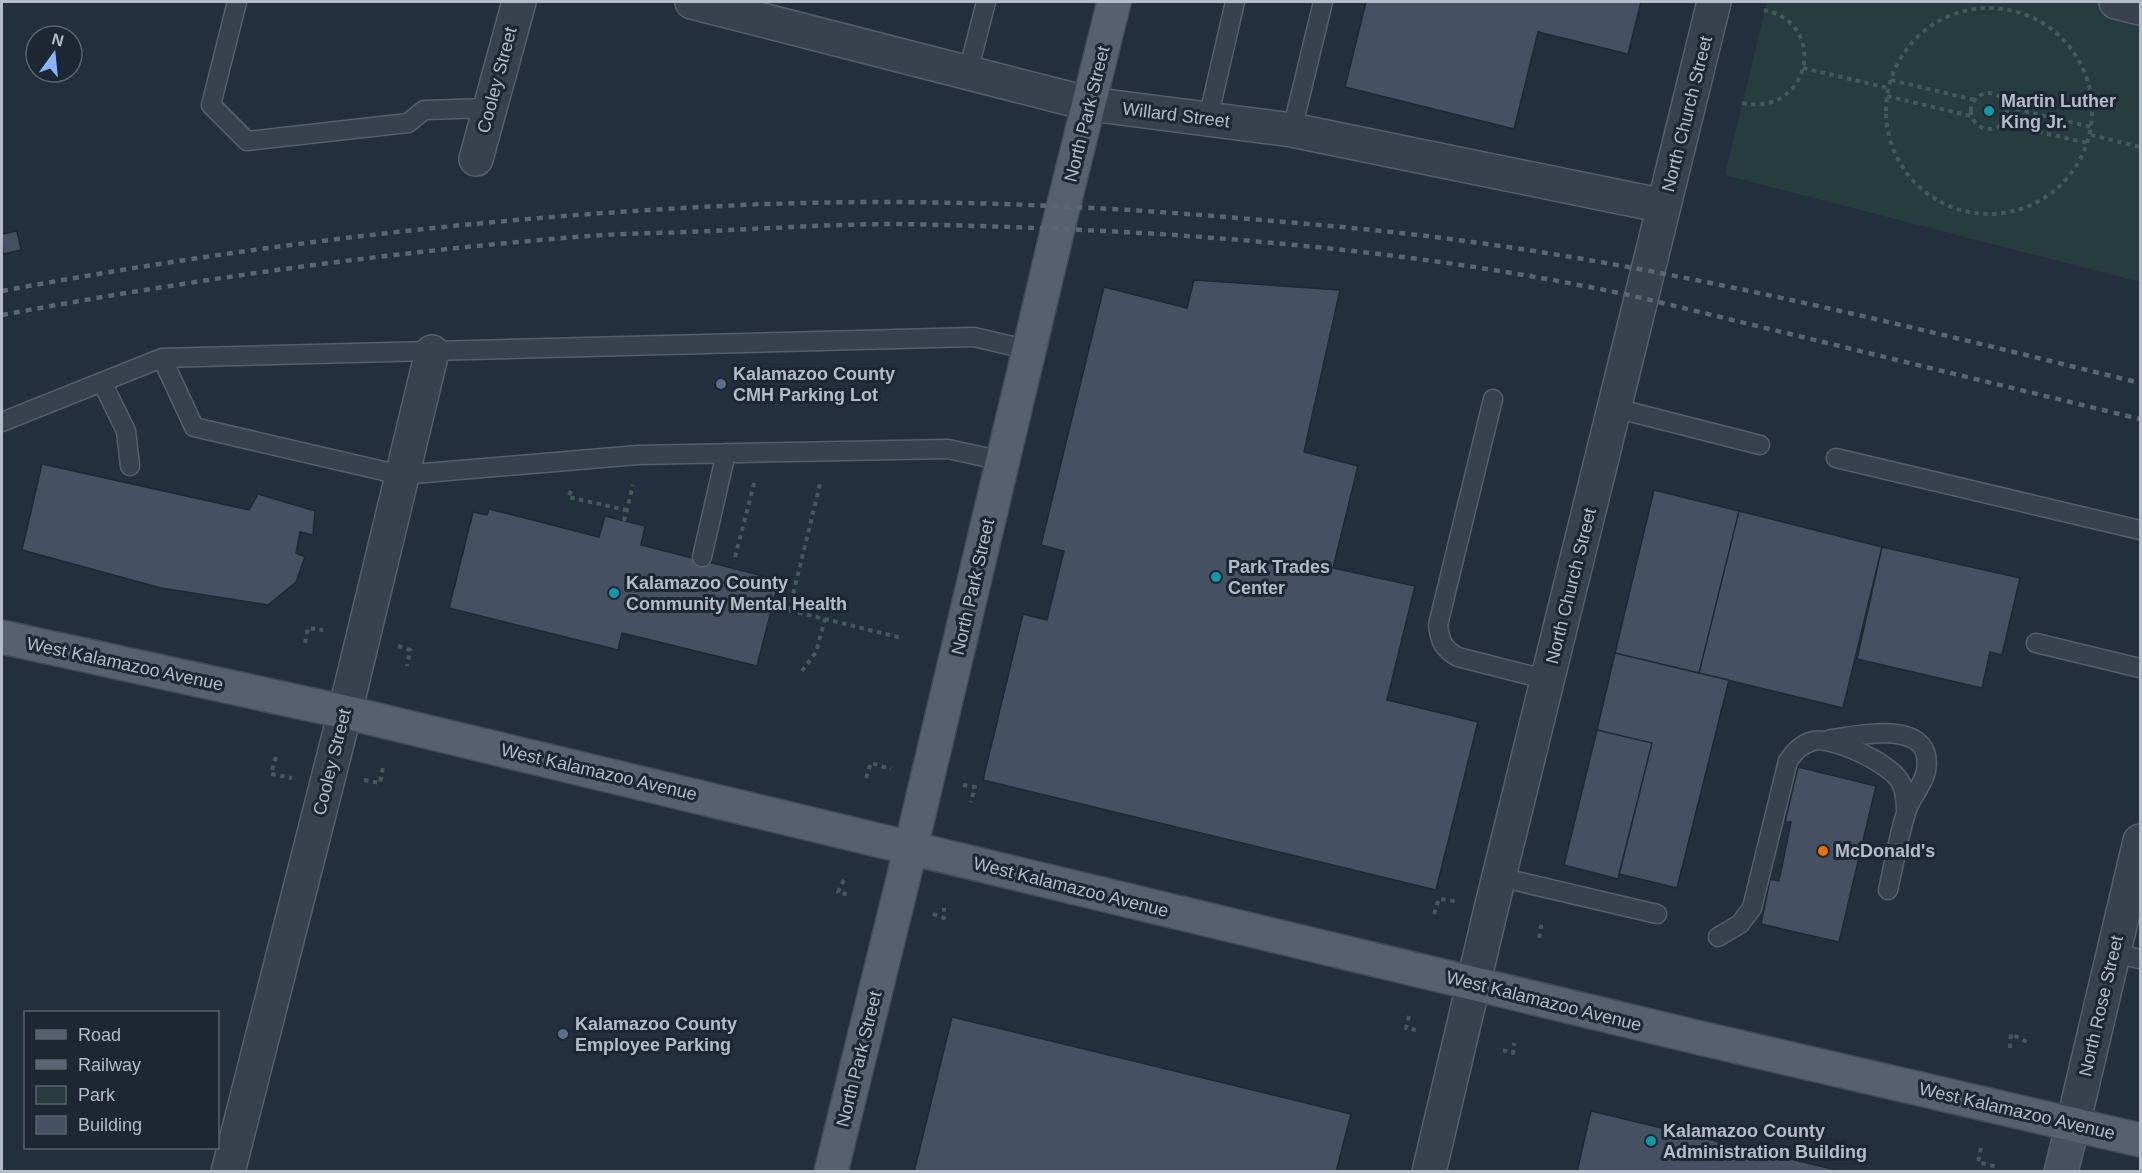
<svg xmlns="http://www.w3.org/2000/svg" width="2142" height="1173" font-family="Helvetica,sans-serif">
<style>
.green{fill:#263c3f}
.building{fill:#455162;stroke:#1f2835;stroke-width:1.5}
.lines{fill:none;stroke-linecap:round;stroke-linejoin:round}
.lane-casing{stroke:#565f6c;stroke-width:21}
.street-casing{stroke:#565f6c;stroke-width:36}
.secondary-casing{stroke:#565f6c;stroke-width:36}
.primary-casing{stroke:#414a57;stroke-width:36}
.path{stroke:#44595c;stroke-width:4;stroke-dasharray:4.5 4.5;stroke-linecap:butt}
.lane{stroke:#38414e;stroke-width:18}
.street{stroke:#38414e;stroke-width:33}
.secondary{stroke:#465061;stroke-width:33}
.primary{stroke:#56606e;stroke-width:33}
.rail{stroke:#5a6575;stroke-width:4.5;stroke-dasharray:6 6;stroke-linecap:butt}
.culture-dot{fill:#0f9aa8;stroke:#1d2633;stroke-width:2}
.service-dot{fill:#5c6f8a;stroke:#1d2633;stroke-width:2}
.food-dot{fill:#e8710a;stroke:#1d2633;stroke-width:2}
.labels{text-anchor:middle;stroke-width:6;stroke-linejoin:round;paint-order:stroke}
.street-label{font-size:18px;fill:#b4bcc9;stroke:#1d2633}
.poi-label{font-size:18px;font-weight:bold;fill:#b4bcc9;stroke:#1d2633;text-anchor:start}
</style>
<rect width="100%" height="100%" fill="#242f3e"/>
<path class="green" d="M1767 2H2116L2140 8V282L1725 175Z"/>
<path class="building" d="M1366 2H1641L1628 54 1538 32 1514 129 1345 87Z
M17 231 21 250 3 254 2 234Z
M1194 280 1340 290 1304 452 1358 466 1333 568 1415 586 1387 700 1478 722 1436 890 983 780 1023 614 1047 620 1064 551 1041 545 1104 287 1187 308Z
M42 464 249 510 258 494 315 511 313 535 300 532 296 553 305 557 296 582 268 605 161 588 22 550Z
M1654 490 1739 511 1699 673 1615 653Z
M489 509 599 537 605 516 645 526 641 545 779 580 757 666 622 633 618 650 449 608 473 512 487 515Z
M1739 511 1882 547 1843 708 1699 673Z
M1882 547 2020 578 2002 655 1990 652 1982 688 1857 659Z
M1615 653 1729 680 1677 888 1619 874 1652 743 1597 730Z
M1597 730 1652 743 1618 879 1564 865Z
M1798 767 1876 786 1839 942 1761 924 1770 879 1779 881 1791 822H1785Z
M952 1017 1351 1114 1336 1172H914Z
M1591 1111 1844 1172H1577Z"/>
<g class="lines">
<defs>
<path id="lane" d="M237 2 211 105 247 141 408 123 424 110 490 108
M968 72 986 2
M1208 119 1235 2
M1292 130 1323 2
M162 358 194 427 401 475 638 455 948 449 1003 461
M102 382 126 431 130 466
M1493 399 1438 625C1440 641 1443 649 1458 657L1548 680
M1615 408 1760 445
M2 422 162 358 974 337 1030 350
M1836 458 2140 530
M702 557 726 453
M2036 643 2140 668
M1831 739C1861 735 1935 718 1926 771 1923 786 1910 798 1906 813 1898 838 1894 865 1888 890
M1499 877 1657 914
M1718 937 1740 924 1752 908 1788 761C1794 752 1801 744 1813 741 1833 736 1892 764 1901 783 1905 792 1906 801 1906 810
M2114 953 2140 959"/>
<path id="street" d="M692 2 1090 104 1292 130 1664 206
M2116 2 2140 8
M476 159 519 2
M2073 1124 2140 841
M228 1172 345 712 432 352
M1429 1172 1491 909 1714 2"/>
<path id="secondary" d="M2061 1172 2073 1124"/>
<path id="primary" d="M2 637 345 712 1696 1037 2140 1140
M831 1172 911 847 1058 228 1114 2"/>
</defs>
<use href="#lane" class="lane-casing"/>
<use href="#street" class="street-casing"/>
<use href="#secondary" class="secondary-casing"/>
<use href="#primary" class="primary-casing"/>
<path class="path" d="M1886 111a103 103 0 1 1 206 0a103 103 0 1 1-206 0Z
M1803 68 1888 88
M1891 80 1975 100
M1971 111a18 18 0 1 1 36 0a18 18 0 1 1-36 0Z
M1887 96 1971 116
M1742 103C1811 117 1829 23 1764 10
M2007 107 2091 127
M2003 124 2088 143
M2091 135 2140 147
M571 491 568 497 626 510
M624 521 633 485
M735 557 755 480
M772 606 902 638
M789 611 821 480
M305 643 308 628 323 630
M398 646 410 650 407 666
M802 671 816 652 825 619
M276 757 271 774 292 778
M866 778 871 763 891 769
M364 780 380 783 383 767
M963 785 975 787 971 802
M844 880 838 892 849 895
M933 914 944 918V908
M1434 914 1439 899 1455 901
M1539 938 1542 921
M1409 1016 1406 1028 1416 1030
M2010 1048 2011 1034 2029 1043
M1503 1050 1513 1053 1514 1043
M1981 1148 1978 1162 1997 1167"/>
<use href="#lane" class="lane"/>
<use href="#street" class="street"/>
<use href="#secondary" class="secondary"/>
<use href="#primary" class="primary"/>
<path class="rail" d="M2 291C254 244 510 214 767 204 912 199 1057 204 1201 215 1284 222 1367 228 1450 239 1683 269 1912 327 2140 383
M2 315C200 278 401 250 602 235 638 233 674 233 710 231 773 228 837 224 900 224 992 226 1083 229 1174 235 1332 246 1488 264 1642 298L2140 419"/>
</g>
<g class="culture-dot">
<circle cx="1989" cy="111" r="6"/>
<circle cx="1216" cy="577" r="6"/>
<circle cx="614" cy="593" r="6"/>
<circle cx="1651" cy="1141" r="6"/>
</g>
<g class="service-dot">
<circle cx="721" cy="384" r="6"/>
<circle cx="563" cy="1034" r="6"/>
</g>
<circle class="food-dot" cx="1823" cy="851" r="6"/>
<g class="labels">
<g class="street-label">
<text transform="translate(497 80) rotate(-75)" y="6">Cooley Street</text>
<text transform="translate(1087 114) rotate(-76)" y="6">North Park Street</text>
<text transform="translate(1687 114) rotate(-76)" y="6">North Church Street</text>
<text transform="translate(1176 115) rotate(7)" y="6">Willard Street</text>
<text transform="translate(1571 586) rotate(-76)" y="6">North Church Street</text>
<text transform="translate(973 587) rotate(-77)" y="6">North Park Street</text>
<text transform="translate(125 664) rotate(12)" y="6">West Kalamazoo Avenue</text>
<text transform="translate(332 762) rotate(-76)" y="6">Cooley Street</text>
<text transform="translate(599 772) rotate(13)" y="6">West Kalamazoo Avenue</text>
<text transform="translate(1071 887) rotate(14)" y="6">West Kalamazoo Avenue</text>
<text transform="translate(1544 1001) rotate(14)" y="6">West Kalamazoo Avenue</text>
<text transform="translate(2101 1006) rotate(-77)" y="6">North Rose Street</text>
<text transform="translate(859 1059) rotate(-76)" y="6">North Park Street</text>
<text transform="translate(2017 1111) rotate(13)" y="6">West Kalamazoo Avenue</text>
</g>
<g class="poi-label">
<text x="2001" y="107">Martin Luther<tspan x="2001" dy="21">King Jr.</tspan></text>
<text x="733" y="380">Kalamazoo County<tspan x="733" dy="21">CMH Parking Lot</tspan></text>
<text x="1228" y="573">Park Trades<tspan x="1228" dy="21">Center</tspan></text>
<text x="626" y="589">Kalamazoo County<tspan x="626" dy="21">Community Mental Health</tspan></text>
<text x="1835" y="857">McDonald's</text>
<text x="575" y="1030">Kalamazoo County<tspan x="575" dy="21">Employee Parking</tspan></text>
<text x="1663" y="1137">Kalamazoo County<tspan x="1663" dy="21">Administration Building</tspan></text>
</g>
</g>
<rect width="2142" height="1173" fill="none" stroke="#b4bcc9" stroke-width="6"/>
<rect x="24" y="1011" width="195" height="138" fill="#1d2633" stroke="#59626f" stroke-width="1.5"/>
<rect x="36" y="1030" width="30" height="9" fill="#56606e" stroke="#59626f" stroke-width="1.5"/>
<text x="78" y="1041" font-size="18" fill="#b4bcc9">Road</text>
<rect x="36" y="1060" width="30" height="9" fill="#5a6575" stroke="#59626f" stroke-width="1.5"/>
<text x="78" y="1071" font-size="18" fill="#b4bcc9">Railway</text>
<rect x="36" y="1086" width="30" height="18" fill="#263c3f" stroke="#59626f" stroke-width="1.5"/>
<text x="78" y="1101" font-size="18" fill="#b4bcc9">Park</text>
<rect x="36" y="1116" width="30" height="18" fill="#455162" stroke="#59626f" stroke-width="1.5"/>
<text x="78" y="1131" font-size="18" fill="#b4bcc9">Building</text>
<g transform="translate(54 54) rotate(15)"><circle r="28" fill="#1d2633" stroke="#59626f" stroke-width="1.5"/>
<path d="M0-4.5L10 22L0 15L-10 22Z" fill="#8ab4f8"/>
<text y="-9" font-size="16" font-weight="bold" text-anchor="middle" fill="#b4bcc9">N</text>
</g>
</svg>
